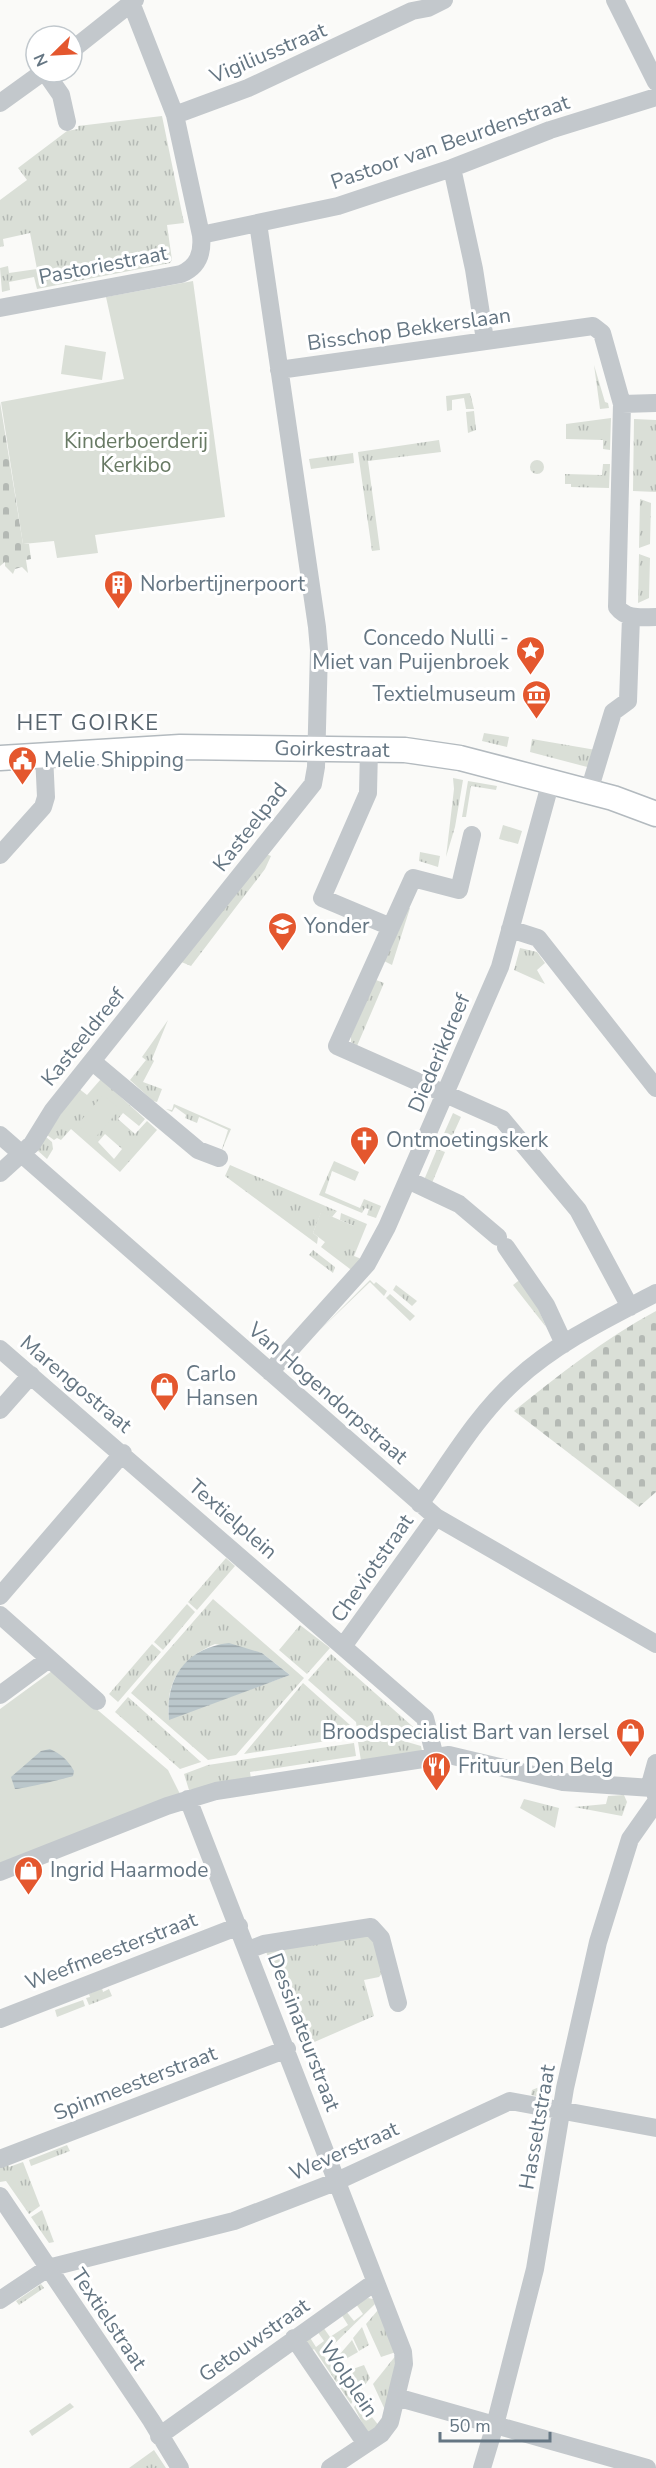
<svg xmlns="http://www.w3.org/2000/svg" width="656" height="2468" font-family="'Nunito Sans',sans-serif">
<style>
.grass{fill:url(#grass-tufts);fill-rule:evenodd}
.cemetery{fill:url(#cemetery-stones)}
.park{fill:#dadfd7}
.water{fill:url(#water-rules)}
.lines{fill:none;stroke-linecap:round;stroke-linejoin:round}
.secondary-casing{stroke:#b3babf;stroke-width:27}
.street{stroke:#c3c8cc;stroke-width:18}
.secondary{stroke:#fff;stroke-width:24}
.labels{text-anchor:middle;stroke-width:6;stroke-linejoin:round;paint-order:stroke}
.street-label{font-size:21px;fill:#657683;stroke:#fff}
.park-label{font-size:21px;fill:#687a64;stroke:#fff}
.poi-label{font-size:21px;fill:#657683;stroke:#fff;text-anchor:start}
.neighbourhood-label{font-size:22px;letter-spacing:1.5px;fill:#57646e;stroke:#fff}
</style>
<defs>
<pattern id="grass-tufts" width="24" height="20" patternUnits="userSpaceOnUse" patternTransform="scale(1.5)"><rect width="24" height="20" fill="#dadfd7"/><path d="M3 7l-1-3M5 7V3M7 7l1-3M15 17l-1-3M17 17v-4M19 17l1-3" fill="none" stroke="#b4b9b4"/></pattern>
<pattern id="cemetery-stones" width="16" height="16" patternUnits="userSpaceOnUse" patternTransform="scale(1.5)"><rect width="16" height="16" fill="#dadfd7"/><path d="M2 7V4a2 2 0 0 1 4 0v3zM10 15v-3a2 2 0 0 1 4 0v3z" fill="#b4b9b4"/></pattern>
<pattern id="water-rules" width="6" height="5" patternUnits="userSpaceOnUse" patternTransform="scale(1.5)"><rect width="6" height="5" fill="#bbc7cb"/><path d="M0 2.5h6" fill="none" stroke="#9ca6aa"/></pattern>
</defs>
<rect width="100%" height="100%" fill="#fafaf8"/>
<path class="grass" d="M162 116 184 223 167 225 172 260 170 263 37 289 34 277 9 282 10 290 2 292 0 268 8 266 9 273 37 269 30 233 3 239 4 246 0 247V200L27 180 18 168 67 131 78 129V126Z
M594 365 605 402 608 403 609 408 600 409Z
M470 393 474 409H466L464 398 452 400V410L447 411 446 396Z
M474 411 476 430 468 433 466 412Z
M611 418 610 450 603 449V440L566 439V424Z
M634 419 656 420V492L633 491Z
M439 440 441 452 368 461 380 550 372 551 358 452Z
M353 453 354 463 311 469 309 459Z
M530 467a7 7 0 1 1 14 0a7 7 0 1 1-14 0Z
M603 464H610L609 488 571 487V484H565V474L602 475Z
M640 499 651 503 650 544 639 548Z
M639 554 650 558 649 598 638 603Z
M484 733 509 737 507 747 482 741Z
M532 739 596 750 591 768 530 752Z
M453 778 463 780 455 827 446 857 454 789Z
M468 781 497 786 496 790 471 786 466 817H462Z
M503 825 522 831 518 844 499 839Z
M420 852 440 856 438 867 419 861Z
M266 854 271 856 265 869 191 966 179 961Z
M407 907 410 908 392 965 384 961Z
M520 948 537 952 545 963 537 970 545 984 514 970Z
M376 980 384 983 357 1046 351 1042V1036Z
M168 1020 152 1059 154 1061 143 1082 162 1089 157 1102 153 1101 130 1080 146 1060 142 1057Z
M101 1079 145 1119 139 1126 123 1113 118 1119 135 1134 147 1121 157 1130 120 1172 71 1129 61 1140 57 1138 54 1140 47 1135 78 1088 87 1095ZM105 1134 122 1149 114 1159 98 1142Z
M174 1104 231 1129 221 1152 228 1130 199 1117 197 1123 185 1118 186 1115 175 1107 172 1112 166 1109 172 1110Z
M453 1113 461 1117 446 1150 438 1147Z
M46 1137 52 1142 53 1149 47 1159 37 1150Z
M437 1149 445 1152 432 1183 424 1180Z
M334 1161 359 1172 355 1181 332 1171 325 1193 360 1208 364 1199 381 1206 376 1218 367 1215 369 1209 365 1208 362 1213 319 1195Z
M230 1165 337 1211 332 1217 321 1213 313 1233 318 1237 317 1244 225 1176Z
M341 1213 367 1224 354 1256 364 1260 354 1272 321 1247 325 1242 354 1226 340 1220Z
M313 1250 335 1267 333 1273 309 1255Z
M522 1278 530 1289 546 1327 513 1285Z
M370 1280 374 1284 376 1282 387 1291 384 1296 370 1282 318 1332Z
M396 1285 417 1301 412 1306 393 1290Z
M390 1294 415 1316 410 1321 386 1298Z
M226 1558 235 1566 197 1610 188 1602Z
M213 1599 304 1678 236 1755 208 1760 131 1693ZM215 1644 262 1653 290 1675 169 1719C165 1683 181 1658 215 1644Z
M187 1604 195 1612 163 1650 154 1642Z
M300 1625 330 1648 307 1674 279 1650Z
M152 1644 161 1652 118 1702 109 1694Z
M331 1654 429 1741 390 1732 358 1737 356 1722 308 1680Z
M303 1683 350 1725 352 1737 244 1754Z
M128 1697 201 1762 180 1769 115 1712Z
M390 1737 421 1746 422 1751 361 1761 358 1742Z
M354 1743 356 1756 250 1772 251 1779 189 1790 184 1774 208 1765Z
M624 1795 627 1802 622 1816 574 1807 606 1804 608 1796Z
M524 1799 559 1808 555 1828 520 1808Z
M372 1935 383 1972 379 1977 364 1980 374 2016 303 2047 265 1949Z
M102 1988 103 1992 109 1989 112 1996 89 2005 86 1998 90 1997 89 1994Z
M83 2000 85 2006 57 2017 55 2010Z
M549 2083 546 2098 531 2095 532 2090Z
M67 2145 70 2151 31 2166 29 2160Z
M7 2161 9 2167 23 2162 40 2206 29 2214 6 2181 0 2182V2166Z
M42 2210 54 2242 49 2243 31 2217Z
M41 2284 44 2288 19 2305 16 2301Z
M368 2298 373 2299 375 2304 323 2355 356 2397 351 2404 314 2349 309 2352 305 2340 309 2336 316 2347 324 2341 317 2331 323 2327 330 2337 348 2325 341 2314 346 2311 354 2321 363 2314 356 2304Z
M378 2310 396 2352 381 2357 366 2324Z
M362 2327 369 2345 359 2351 353 2338Z
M352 2340 358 2352 344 2360 340 2354Z
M397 2354 386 2412 373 2384Z
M364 2365 370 2378 362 2389 350 2370Z
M359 2401 380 2427 368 2434 354 2407Z
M70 2403 74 2407 32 2436 29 2431Z
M154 2450 166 2468H129Z"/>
<path class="cemetery" d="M0 402 23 544H29L31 559 26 560 28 573 22 567 15 569 13 574 5 566V562L0 566Z
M656 1311V1492L639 1507 514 1411C560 1374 604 1339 656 1311Z"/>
<path class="park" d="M193 281 225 517 95 535 98 553 57 558 54 541 23 544 1 402 124 379 106 297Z
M65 345 106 352 102 380 61 374Z
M103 1095 120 1109 94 1139 77 1125Z
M321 1212 354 1226 342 1255 313 1233Z
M52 1671 168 1770 180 1794 0 1863V1709Z"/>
<path class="water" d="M229 1643 262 1653 290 1675 169 1720C165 1678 186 1648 229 1643Z
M50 1749C61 1754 68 1760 74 1771L73 1776C68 1778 18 1790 15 1789L11 1777 41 1751Z"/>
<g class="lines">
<defs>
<path id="secondary" d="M0 758 180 747 405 750 460 758 613 798 656 814"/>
</defs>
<use href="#secondary" class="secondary-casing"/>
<path class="street" d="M130 0 175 115 201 235
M615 0 656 82
M72 50 135 0
M45 72 61 95 67 122
M0 103 43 72
M175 115 248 88 412 11 428 8 444 0
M452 168 474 269 485 340
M0 308 181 274C198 267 203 253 201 235L338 206 452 168 550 130 656 97
M279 370 593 326 602 333 622 404 617 607C627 620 641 617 656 617
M622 404 656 403
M369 749 368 793 322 898 391 927
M589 791 613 712 628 701 631 617
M472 835 459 890 413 878 337 1046 502 1119 578 1210 630 1307
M0 855 43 807 46 797 44 755
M510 929 538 938 656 1088
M93 1062 198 1150 219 1158
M0 1135 436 1517 656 1644
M0 1173 32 1144 53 1110 313 784 316 767 319 650 317 627 258 223
M408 1180 459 1204 498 1237
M506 1247 546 1305 564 1344
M0 1349 425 1718 435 1757
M270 1372 367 1264 387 1227 500 967 551 781
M0 1410 31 1375
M420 1504C450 1462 477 1415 516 1380 556 1343 608 1318 656 1293
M0 1596 123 1453
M0 1615 97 1701
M344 1645 436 1517
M0 1695 49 1659
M656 1763 651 1781 656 1796
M188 1799 403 2352 404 2364 390 2422 381 2434 330 2468
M0 1872 167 1806 216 1791 449 1755 563 1782 652 1788
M248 1950 264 1944 371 1927 381 1938 398 2003
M0 2019 239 1926
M0 2159 287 2049
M0 2196 151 2420 180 2468
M0 2300 48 2268 234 2221 335 2182 510 2101 656 2128
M294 2338 366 2444
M396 2397 647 2468
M159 2436 375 2282
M482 2468 495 2425 535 2269 565 2088 598 1942 630 1839 656 1802"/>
<use href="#secondary" class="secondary"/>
</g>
<defs>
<symbol id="building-pin" viewBox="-11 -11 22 30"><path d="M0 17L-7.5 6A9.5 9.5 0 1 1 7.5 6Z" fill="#e4572e" stroke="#fff"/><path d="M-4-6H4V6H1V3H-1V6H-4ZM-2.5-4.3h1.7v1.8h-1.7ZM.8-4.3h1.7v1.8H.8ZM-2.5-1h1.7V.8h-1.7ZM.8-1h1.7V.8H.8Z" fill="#fff"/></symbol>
<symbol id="sight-pin" viewBox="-11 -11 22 30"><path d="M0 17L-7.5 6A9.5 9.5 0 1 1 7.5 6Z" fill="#e4572e" stroke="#fff"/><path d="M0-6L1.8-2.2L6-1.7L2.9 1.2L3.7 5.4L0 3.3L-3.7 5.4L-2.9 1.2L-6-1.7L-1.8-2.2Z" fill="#fff"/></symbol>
<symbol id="museum-pin" viewBox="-11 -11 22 30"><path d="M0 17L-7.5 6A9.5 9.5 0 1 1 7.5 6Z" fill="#e4572e" stroke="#fff"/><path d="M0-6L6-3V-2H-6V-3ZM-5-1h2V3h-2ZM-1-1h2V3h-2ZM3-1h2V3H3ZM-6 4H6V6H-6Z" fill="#fff"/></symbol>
<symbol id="civic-pin" viewBox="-11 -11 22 30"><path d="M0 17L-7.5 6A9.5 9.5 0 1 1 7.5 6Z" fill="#e4572e" stroke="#fff"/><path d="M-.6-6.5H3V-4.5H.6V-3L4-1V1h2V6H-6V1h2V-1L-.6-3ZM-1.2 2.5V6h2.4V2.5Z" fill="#fff"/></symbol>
<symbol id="university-pin" viewBox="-11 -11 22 30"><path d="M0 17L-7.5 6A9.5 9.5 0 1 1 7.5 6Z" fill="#e4572e" stroke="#fff"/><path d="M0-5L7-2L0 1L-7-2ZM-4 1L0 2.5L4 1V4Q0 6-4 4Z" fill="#fff"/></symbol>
<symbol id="church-pin" viewBox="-11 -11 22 30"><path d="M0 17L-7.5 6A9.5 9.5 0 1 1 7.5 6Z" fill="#e4572e" stroke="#fff"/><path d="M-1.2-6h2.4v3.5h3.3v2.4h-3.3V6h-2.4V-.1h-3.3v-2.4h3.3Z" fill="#fff"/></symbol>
<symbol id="shop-pin" viewBox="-11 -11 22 30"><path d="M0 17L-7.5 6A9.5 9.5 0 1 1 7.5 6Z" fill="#e4572e" stroke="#fff"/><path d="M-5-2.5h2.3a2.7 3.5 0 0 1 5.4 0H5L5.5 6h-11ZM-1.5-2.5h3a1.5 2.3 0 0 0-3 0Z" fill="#fff"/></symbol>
<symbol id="restaurant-pin" viewBox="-11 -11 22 30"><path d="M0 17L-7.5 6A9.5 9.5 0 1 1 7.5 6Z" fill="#e4572e" stroke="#fff"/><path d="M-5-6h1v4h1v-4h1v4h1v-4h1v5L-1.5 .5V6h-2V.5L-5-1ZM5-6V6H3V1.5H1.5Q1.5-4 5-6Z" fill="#fff"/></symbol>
</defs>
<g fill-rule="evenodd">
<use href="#building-pin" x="102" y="568" width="33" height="45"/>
<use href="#sight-pin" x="514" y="634" width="33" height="45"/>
<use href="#museum-pin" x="520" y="678" width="33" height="45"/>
<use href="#civic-pin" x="6" y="744" width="33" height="45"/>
<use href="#university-pin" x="266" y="910" width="33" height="45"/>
<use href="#church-pin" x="348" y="1124" width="33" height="45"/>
<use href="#shop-pin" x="148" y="1370" width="33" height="45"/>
<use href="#shop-pin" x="614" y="1716" width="33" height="45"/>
<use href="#restaurant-pin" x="420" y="1750" width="33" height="45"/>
<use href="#shop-pin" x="12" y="1854" width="33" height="45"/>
</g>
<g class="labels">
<g class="street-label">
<text transform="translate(268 53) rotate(-23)" y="7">Vigiliusstraat</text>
<text transform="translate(450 142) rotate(-19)" y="7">Pastoor van Beurdenstraat</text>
<text transform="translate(103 265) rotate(-11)" y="7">Pastoriestraat</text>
<text transform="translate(409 329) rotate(-8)" y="7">Bisschop Bekkerslaan</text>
<text transform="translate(332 749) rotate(1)" y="7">Goirkestraat</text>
<text transform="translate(250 827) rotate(-52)" y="7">Kasteelpad</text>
<text transform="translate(83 1037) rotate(-51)" y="7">Kasteeldreef</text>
<text transform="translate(439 1053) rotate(-67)" y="7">Diederikdreef</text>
<text transform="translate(76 1384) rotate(40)" y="7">Marengostraat</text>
<text transform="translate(328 1393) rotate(41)" y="7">Van Hogendorpstraat</text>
<text transform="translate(233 1519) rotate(41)" y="7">Textielplein</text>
<text transform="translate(372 1568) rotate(-55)" y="7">Cheviotstraat</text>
<text transform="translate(111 1951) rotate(-21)" y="7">Weefmeesterstraat</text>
<text transform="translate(304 2032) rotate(69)" y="7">Dessinateurstraat</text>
<text transform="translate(135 2083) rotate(-21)" y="7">Spinmeesterstraat</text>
<text transform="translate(537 2127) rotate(-80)" y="7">Hasseltstraat</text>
<text transform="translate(344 2151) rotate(-24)" y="7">Weverstraat</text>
<text transform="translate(109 2319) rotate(56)" y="7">Textielstraat</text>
<text transform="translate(254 2340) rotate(-35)" y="7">Getouwstraat</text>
<text transform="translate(349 2379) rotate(56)" y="7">Wolplein</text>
</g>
<g class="park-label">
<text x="136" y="448">Kinderboerderij<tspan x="136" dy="24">Kerkibo</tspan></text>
</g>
<g class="poi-label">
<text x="140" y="591">Norbertijnerpoort</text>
<text x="509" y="645" text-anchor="end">Concedo Nulli -<tspan x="509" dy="24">Miet van Puijenbroek</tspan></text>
<text x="516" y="701" text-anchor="end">Textielmuseum</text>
<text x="44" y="767">Melie Shipping</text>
<text x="304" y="933">Yonder</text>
<text x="386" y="1147">Ontmoetingskerk</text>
<text x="186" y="1381">Carlo<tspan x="186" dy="24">Hansen</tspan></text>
<text x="609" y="1739" text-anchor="end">Broodspecialist Bart van Iersel</text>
<text x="458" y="1773">Frituur Den Belg</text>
<text x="50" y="1877">Ingrid Haarmode</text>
</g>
<g class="neighbourhood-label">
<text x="88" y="730">HET GOIRKE</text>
</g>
</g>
<g transform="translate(54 54) rotate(246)"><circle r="28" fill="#ffffff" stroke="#c1c8cd" stroke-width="1.5"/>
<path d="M0-4.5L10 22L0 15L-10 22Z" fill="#e4572e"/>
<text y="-9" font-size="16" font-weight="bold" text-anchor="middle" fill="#657683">N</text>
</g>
<path d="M440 2432v9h110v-9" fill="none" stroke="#657683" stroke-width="3"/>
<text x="449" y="2432" font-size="18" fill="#657683" stroke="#ffffff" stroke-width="4.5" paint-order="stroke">50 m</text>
</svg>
